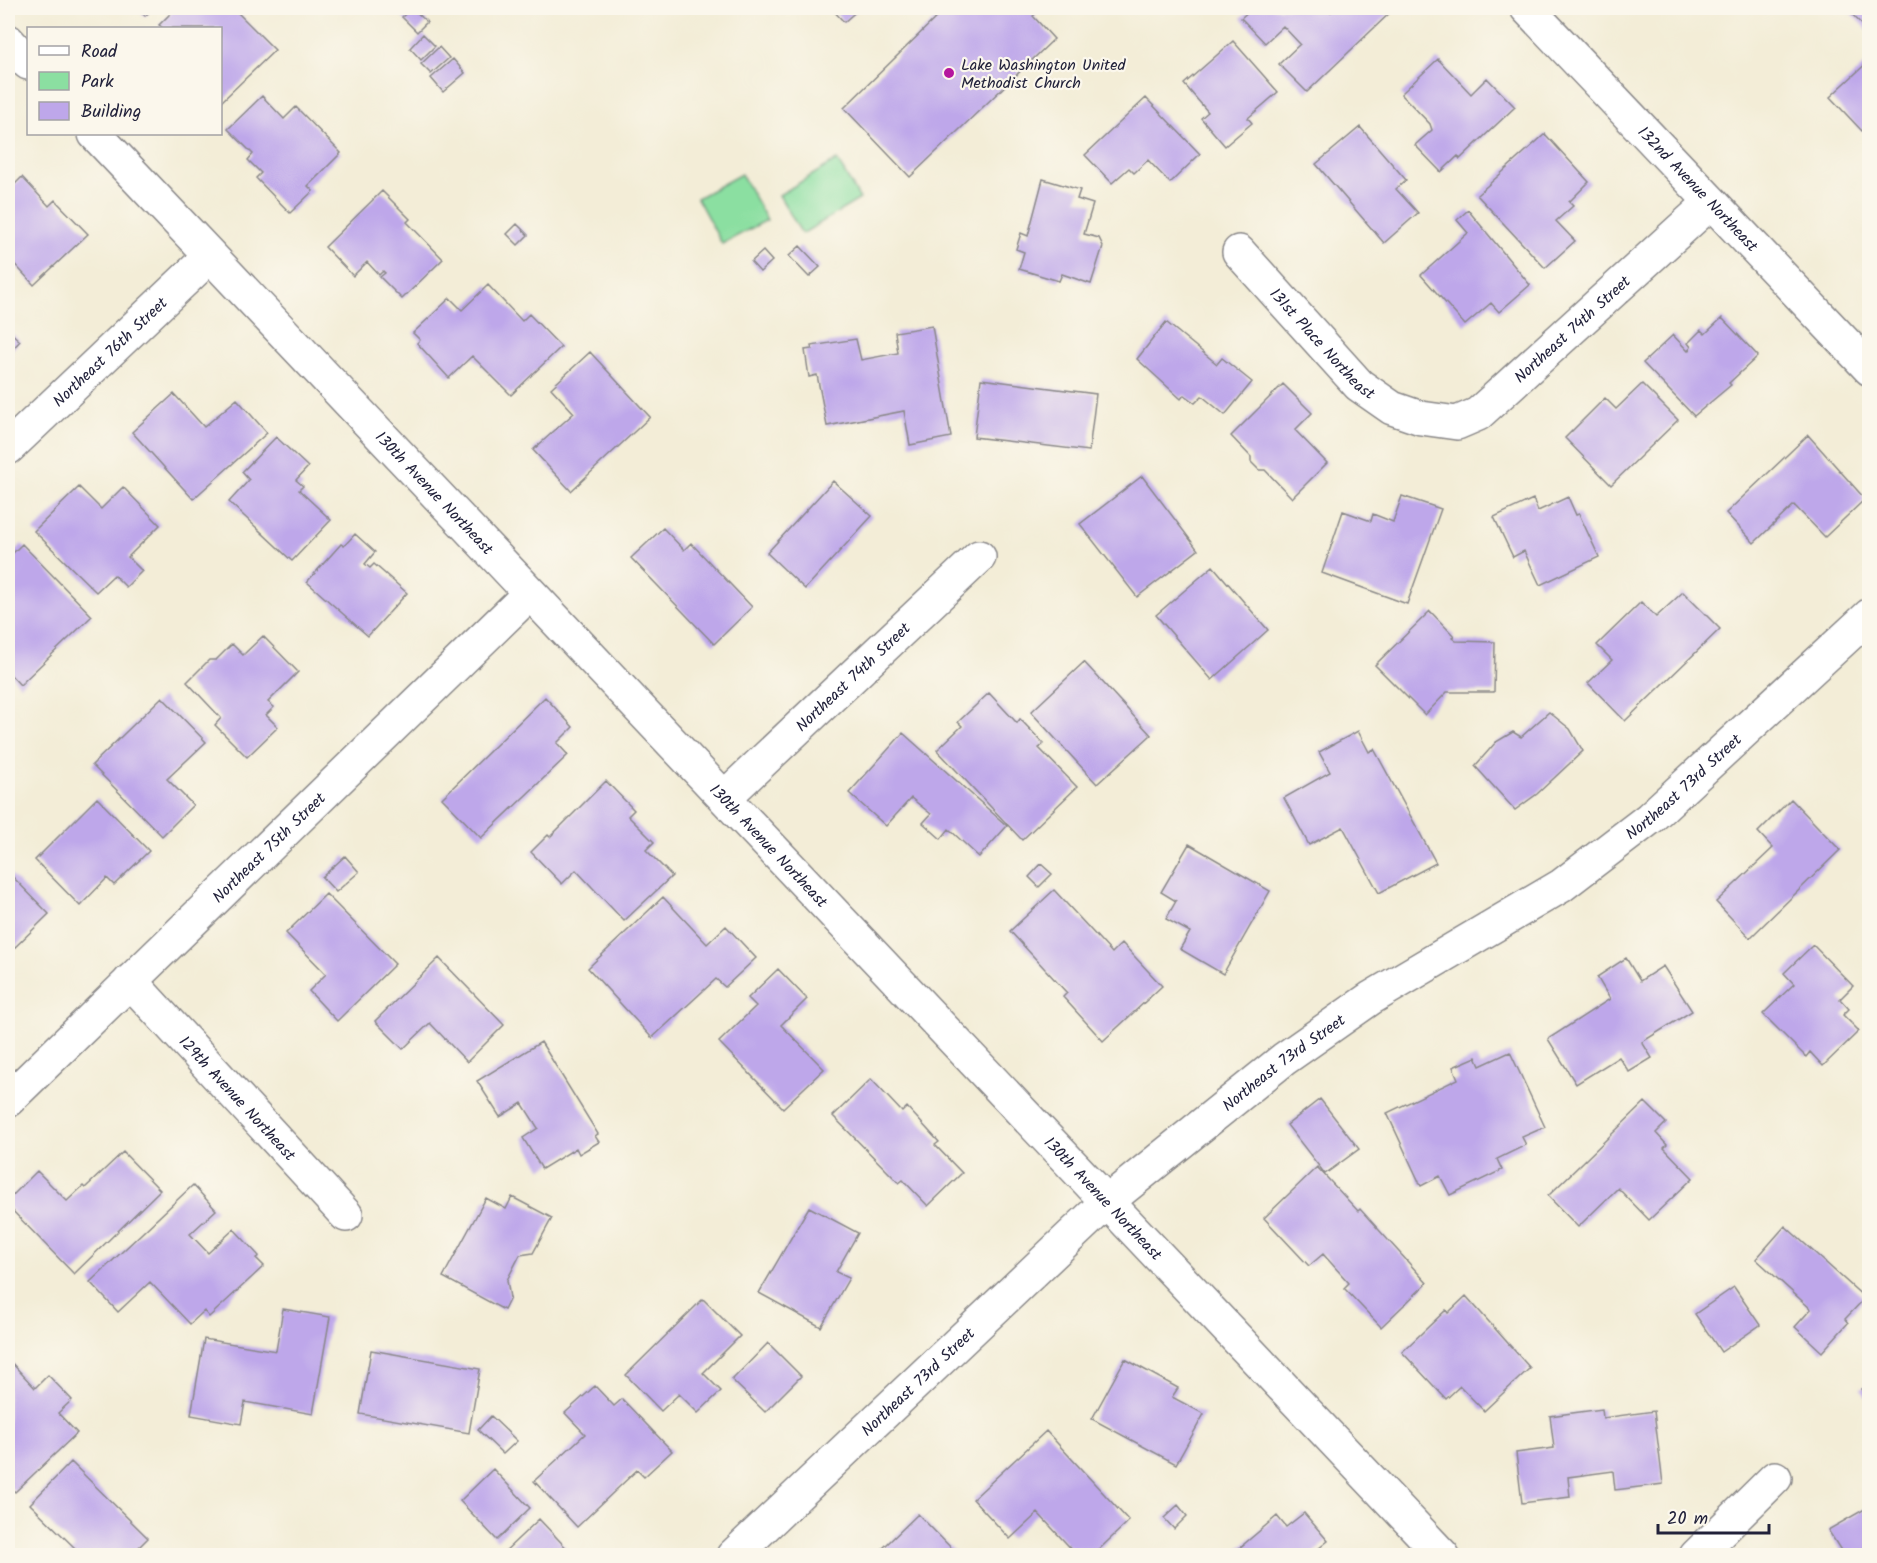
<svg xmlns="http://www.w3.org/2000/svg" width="1877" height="1563" font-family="Kalam,sans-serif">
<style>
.green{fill:#8bdfa1;stroke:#56806e;stroke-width:1.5}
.building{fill:#bea7ea}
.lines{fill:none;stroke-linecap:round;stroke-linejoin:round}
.minor-casing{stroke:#8a8889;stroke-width:36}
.major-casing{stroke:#8a8889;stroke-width:36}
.minor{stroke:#fff;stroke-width:33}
.major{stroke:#fff;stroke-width:33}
.poi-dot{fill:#b5179e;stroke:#fbf7ec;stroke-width:2}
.labels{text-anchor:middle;stroke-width:4.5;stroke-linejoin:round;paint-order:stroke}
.poi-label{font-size:16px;fill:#22223b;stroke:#fbf7ec;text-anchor:start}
.street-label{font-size:16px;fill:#22223b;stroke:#fbf7ec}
</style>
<rect width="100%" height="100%" fill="#fbf7ec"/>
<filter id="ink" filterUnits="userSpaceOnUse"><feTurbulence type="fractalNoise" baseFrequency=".0167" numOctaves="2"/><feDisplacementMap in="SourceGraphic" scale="12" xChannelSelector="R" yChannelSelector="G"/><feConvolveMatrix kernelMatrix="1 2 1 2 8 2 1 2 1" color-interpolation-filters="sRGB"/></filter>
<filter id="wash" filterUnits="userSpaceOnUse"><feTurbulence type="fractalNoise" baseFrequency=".008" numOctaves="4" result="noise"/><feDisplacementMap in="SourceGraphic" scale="24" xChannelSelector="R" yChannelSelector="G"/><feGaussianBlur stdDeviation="1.35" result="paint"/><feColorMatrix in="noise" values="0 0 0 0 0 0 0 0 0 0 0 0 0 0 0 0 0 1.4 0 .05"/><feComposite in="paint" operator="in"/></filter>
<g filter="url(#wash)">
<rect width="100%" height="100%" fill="#f3edd7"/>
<path class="green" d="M837 160 860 199 802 234 779 195Z
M741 174 767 220 722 244 697 198Z"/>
<g id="blocks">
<path class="building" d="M137 8H154L145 16Z
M176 8H233L275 50 220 103V28H163L159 25Z
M412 8 427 22 417 32 402 17Z
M831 8H860L844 22Z
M946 8H1042L1033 16 1054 39 910 177 844 108Z
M1252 8H1319L1323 12 1327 8 1331 12 1335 8H1395L1307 92 1279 64 1300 44 1283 26 1265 43 1241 18Z
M1846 8H1870V33Z
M423 34 435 46 421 60 410 48Z
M1233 41 1278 92 1248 118 1252 123 1225 146 1201 118 1208 112 1184 84Z
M439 47 449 58 431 74 421 64Z
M453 59 465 73 443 92 431 78Z
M1438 59 1471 94 1487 78 1515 107 1460 159 1458 156 1441 172 1415 145 1432 130 1430 124 1401 94Z
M1870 60V124L1862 131 1830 97Z
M262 96 284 119 296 107 341 153 308 186 313 191 290 213 256 178 261 173 248 160 253 154 228 129Z
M1146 98 1200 154 1170 183 1148 160 1134 173 1129 168 1112 183 1085 155Z
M1360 127 1406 180 1396 189 1418 213 1384 243 1316 164Z
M1545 134 1589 182 1569 202 1573 206 1556 221 1575 241 1545 268 1477 195Z
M22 177 49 206 55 200 88 234 34 285 8 257V191Z
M1043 179 1080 190 1077 199 1093 204 1084 234 1099 238 1103 246 1091 284 1062 274 1059 281 1019 269 1024 252 1016 249 1021 233 1028 236Z
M382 191 410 219 407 222 443 259 402 299 380 277 385 273 383 271 379 275 367 262 353 276 325 247Z
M1468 210 1530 285 1499 312 1491 303 1465 325 1421 275 1468 233 1457 220Z
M517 224 528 235 518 245 507 234Z
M800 246 820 267 809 277 789 256Z
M763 251 772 261 760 272 751 262Z
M488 285 522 321 529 314 561 347 511 395 472 356 449 378 417 343 420 340 413 333 450 298 462 310Z
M1722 318 1758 356 1729 383 1731 385 1694 416 1643 363 1673 335 1688 351 1691 347 1688 343 1701 330 1705 334Z
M1166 322 1217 364 1222 358 1252 382 1225 415 1202 396 1195 403 1184 395 1181 399 1137 359Z
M932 326 951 437 910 445 904 411 827 426 817 375 809 377 805 350 812 349 811 346 856 339 861 360 898 353 895 332Z
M8 330 20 341 8 354Z
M590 352 650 417 571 491 533 450 574 413 551 388Z
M981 379 1096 394 1089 451 974 437Z
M1283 384 1312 413 1295 430 1327 463 1292 498 1265 470H1259L1251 462V457L1231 436Z
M1642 384 1678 420 1611 485 1565 438 1605 398 1616 409Z
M174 394 204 427 237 399 267 433 193 499 132 432Z
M1808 435 1865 499 1825 537 1794 505 1754 543 1726 513Z
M276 437 308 467 296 480 303 486 299 490 331 520 292 561 229 502 249 480 242 472Z
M1142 476 1198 550 1137 597 1080 524Z
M833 481 872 516 805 589 767 553Z
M79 487 101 509 123 487 160 525 128 557 142 571 126 587 114 575 96 592 34 531Z
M1402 496 1441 509 1407 604 1322 573 1343 511 1371 521 1373 514 1393 522Z
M1568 497 1576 515 1579 514 1599 557 1540 585 1524 551 1513 557 1494 517 1533 499 1538 511Z
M663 528 684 550 691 543 752 607 714 644 631 558Z
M355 534 375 552 365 564 370 568 374 564 407 593 368 636 307 582 341 544 344 546Z
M22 544 92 616 20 685 8 672V608L14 601 8 594V558Z
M1213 566 1268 630 1212 680 1156 615Z
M1683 592 1720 629 1625 721 1588 683 1612 660 1597 645 1641 602 1656 617Z
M1430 611 1454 636 1452 638 1456 641 1495 642 1494 692H1447L1425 715 1375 665Z
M263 636 298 672 268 702 274 707 266 715 278 727 247 757 215 725 221 718 187 682 209 660H216L232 644 243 655Z
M1084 662 1151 735 1097 784 1031 712Z
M989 693 1017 723 1020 719 1044 744 1039 748 1077 787 1022 840 937 750 962 726 958 722Z
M162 697 206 742 167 779 193 805 162 836 92 765Z
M545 697 573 727 557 743 568 755 481 838 442 798Z
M1549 712 1570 729 1583 751 1537 794 1515 810 1475 766 1496 742 1513 732 1521 737Z
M1358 731 1369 752 1374 749 1436 863 1379 893 1343 827 1309 845 1284 798 1330 772 1319 752Z
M903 733 1007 826 979 857 949 829 941 839 923 823 931 814 911 798 886 826 849 793Z
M606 781 634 810 628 816 654 842 646 850 672 876 624 921 576 870 562 884 531 852 548 835 550 837Z
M97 798 149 851 114 885 107 878 80 906 35 860Z
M1791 799 1840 850 1750 938 1716 902 1773 848 1758 832Z
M1189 844 1270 891 1223 974 1180 949 1190 932 1166 919 1176 901 1161 892Z
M345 856 359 872 336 892 322 877Z
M1041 864 1052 874 1039 887 1029 877Z
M8 872 49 914 8 954Z
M1054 890 1112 953 1122 943 1162 986 1103 1041 1063 997 1067 993 1010 931Z
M326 894 395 964 337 1021 309 991 326 974 286 933Z
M663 897 707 944 726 926 756 958 725 987 716 979 652 1038 588 968Z
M1813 945 1853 986 1840 999 1849 1009 1843 1015 1859 1031 1823 1066 1810 1052 1806 1057 1763 1014 1794 984 1784 973Z
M439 958 504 1025 467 1062 430 1023 403 1049 375 1021Z
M1626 958 1640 981 1663 966 1692 1011 1642 1042 1652 1058 1629 1072 1619 1057 1576 1084 1548 1039 1610 999 1597 977Z
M778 969 807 999 781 1025 824 1069 783 1108 719 1042 756 1006 748 998Z
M541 1042 598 1134 595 1136 599 1142 579 1154 576 1148 542 1169 523 1138 538 1128 522 1103 500 1117 477 1081Z
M1510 1052 1545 1127 1522 1137 1526 1145 1497 1159 1502 1170 1450 1195 1440 1176 1421 1186 1387 1113 1458 1079 1453 1067 1476 1057 1480 1066Z
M871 1079 902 1112 907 1107 939 1142 935 1145 962 1173 928 1206 903 1180 899 1183 833 1116Z
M1320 1099 1359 1149 1325 1174 1287 1125Z
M1645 1102 1666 1123 1656 1133 1667 1145 1664 1148 1693 1178 1649 1220 1618 1188 1578 1227 1548 1196Z
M123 1152 160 1190 74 1274 8 1206V1200L37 1171 67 1201 83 1186 85 1188Z
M1317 1167 1358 1211 1360 1209 1427 1283 1381 1327 1344 1288 1349 1283 1323 1254 1309 1266 1264 1218Z
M193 1185 216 1210 190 1234 208 1253 234 1229 259 1256 256 1258 264 1266 209 1317 204 1311 190 1324 150 1282 118 1312 90 1282Z
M512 1197 552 1218 533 1253 520 1255 507 1280 510 1298 504 1310 443 1277 486 1198 506 1209Z
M809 1207 858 1233 836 1272 849 1278 821 1327 759 1293Z
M1785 1226 1865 1298 1845 1319 1848 1323 1822 1352 1795 1327 1811 1309 1756 1259Z
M1734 1287 1760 1325 1721 1352 1695 1314Z
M1466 1296 1530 1368 1484 1411 1460 1386 1446 1399 1402 1352 1446 1310 1448 1313Z
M703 1299 740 1336 703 1373 721 1391 698 1413 679 1394 661 1411 626 1375Z
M283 1309 330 1317 313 1414 245 1402 241 1424 191 1415 204 1339 276 1351Z
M768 1343 801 1376 765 1412 732 1380Z
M371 1350 480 1369 469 1433 360 1414Z
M8 1359 35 1388 48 1375 72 1400 58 1413 77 1433 15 1492 8 1485Z
M1125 1359 1178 1388 1172 1397 1204 1414 1176 1464 1092 1419Z
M1870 1384V1403L1861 1389Z
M595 1386 614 1406 622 1399 672 1451 644 1477 637 1470 577 1527 534 1481 585 1434 565 1413Z
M1602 1409 1603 1418 1654 1411 1663 1484 1615 1490 1613 1471 1568 1477 1570 1497 1522 1503 1516 1453 1554 1448 1550 1416Z
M491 1416 517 1441 503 1454 478 1430Z
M1046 1431 1129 1521 1092 1556H1078L1038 1513 1010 1539 973 1499Z
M71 1462 148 1538 130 1556H68L75 1548 30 1504Z
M493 1469 530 1508 497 1540 460 1501Z
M1178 1505 1187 1516 1174 1529 1164 1518Z
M1870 1506V1556H1836L1842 1552 1828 1530Z
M1304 1513 1328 1541 1313 1553 1315 1556H1230L1277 1516 1286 1527Z
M918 1514 959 1556H889L882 1549Z
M539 1519 574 1556H500Z
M163 1550 168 1556H157Z"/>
</g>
</g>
<g filter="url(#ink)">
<use href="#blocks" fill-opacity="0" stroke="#8a8889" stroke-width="1.5"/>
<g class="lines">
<defs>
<g id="minor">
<path d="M8 41 28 63"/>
<path id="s1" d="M95 134 1443 1556"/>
<path id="s2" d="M1239 252 1359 385 1392 408 1421 418 1457 423 1478 414 1711 202"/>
<path id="s3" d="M8 448 210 256"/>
<path id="s4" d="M726 796 979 557"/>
<path id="s5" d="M130 981 346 1215"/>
<path id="s6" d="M8 1100 529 594"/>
<path id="s7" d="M733 1556 1109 1200 1284 1059 1371 998 1561 886 1650 818 1870 615"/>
<path d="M1696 1556 1775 1478"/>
</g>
<g id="major">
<path id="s8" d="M1527 8 1870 369"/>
</g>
</defs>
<use href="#minor" class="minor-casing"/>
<use href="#major" class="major-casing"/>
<use href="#minor" class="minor"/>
<use href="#major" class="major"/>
</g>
</g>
<circle class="poi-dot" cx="949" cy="73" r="6"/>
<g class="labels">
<g class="poi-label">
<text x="961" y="70">Lake Washington United<tspan x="961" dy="18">Methodist Church</tspan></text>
</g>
<g class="street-label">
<text dy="6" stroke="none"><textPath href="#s8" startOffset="249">132nd Avenue Northeast</textPath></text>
<text dy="6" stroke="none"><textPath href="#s2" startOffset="436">Northeast 74th Street</textPath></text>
<text dy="6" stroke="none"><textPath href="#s2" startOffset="124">131st Place Northeast</textPath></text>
<text dy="6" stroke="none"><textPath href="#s3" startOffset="140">Northeast 76th Street</textPath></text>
<text dy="6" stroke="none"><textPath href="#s1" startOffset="494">130th Avenue Northeast</textPath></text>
<text dy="6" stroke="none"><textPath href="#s4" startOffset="174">Northeast 74th Street</textPath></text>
<text dy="6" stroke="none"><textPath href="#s7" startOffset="1227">Northeast 73rd Street</textPath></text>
<text dy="6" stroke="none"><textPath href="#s1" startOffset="980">130th Avenue Northeast</textPath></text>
<text dy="6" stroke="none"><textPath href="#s6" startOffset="363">Northeast 75th Street</textPath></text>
<text dy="6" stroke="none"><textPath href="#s7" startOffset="740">Northeast 73rd Street</textPath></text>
<text dy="6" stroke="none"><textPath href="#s5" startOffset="159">129th Avenue Northeast</textPath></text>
<text dy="6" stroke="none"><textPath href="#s1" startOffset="1466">130th Avenue Northeast</textPath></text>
<text dy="6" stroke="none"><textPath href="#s7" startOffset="254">Northeast 73rd Street</textPath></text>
</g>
</g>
<rect width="1877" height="1563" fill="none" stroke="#fbf7ec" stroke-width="30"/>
<rect x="27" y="27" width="195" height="108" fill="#fbf7ec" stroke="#a4a2a5" stroke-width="1.5"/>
<rect x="39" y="46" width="30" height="9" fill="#ffffff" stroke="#a4a2a5" stroke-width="1.5"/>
<text x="81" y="57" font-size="18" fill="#22223b">Road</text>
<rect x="39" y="72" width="30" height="18" fill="#8bdfa1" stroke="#a4a2a5" stroke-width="1.5"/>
<text x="81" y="87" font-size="18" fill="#22223b">Park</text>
<rect x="39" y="102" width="30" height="18" fill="#bea7ea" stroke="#a4a2a5" stroke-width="1.5"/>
<text x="81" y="117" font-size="18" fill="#22223b">Building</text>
<path d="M1658 1524v9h111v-9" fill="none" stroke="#22223b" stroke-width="3"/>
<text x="1667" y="1524" font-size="18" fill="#22223b" stroke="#fbf7ec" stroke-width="4.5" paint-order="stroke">20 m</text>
</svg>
